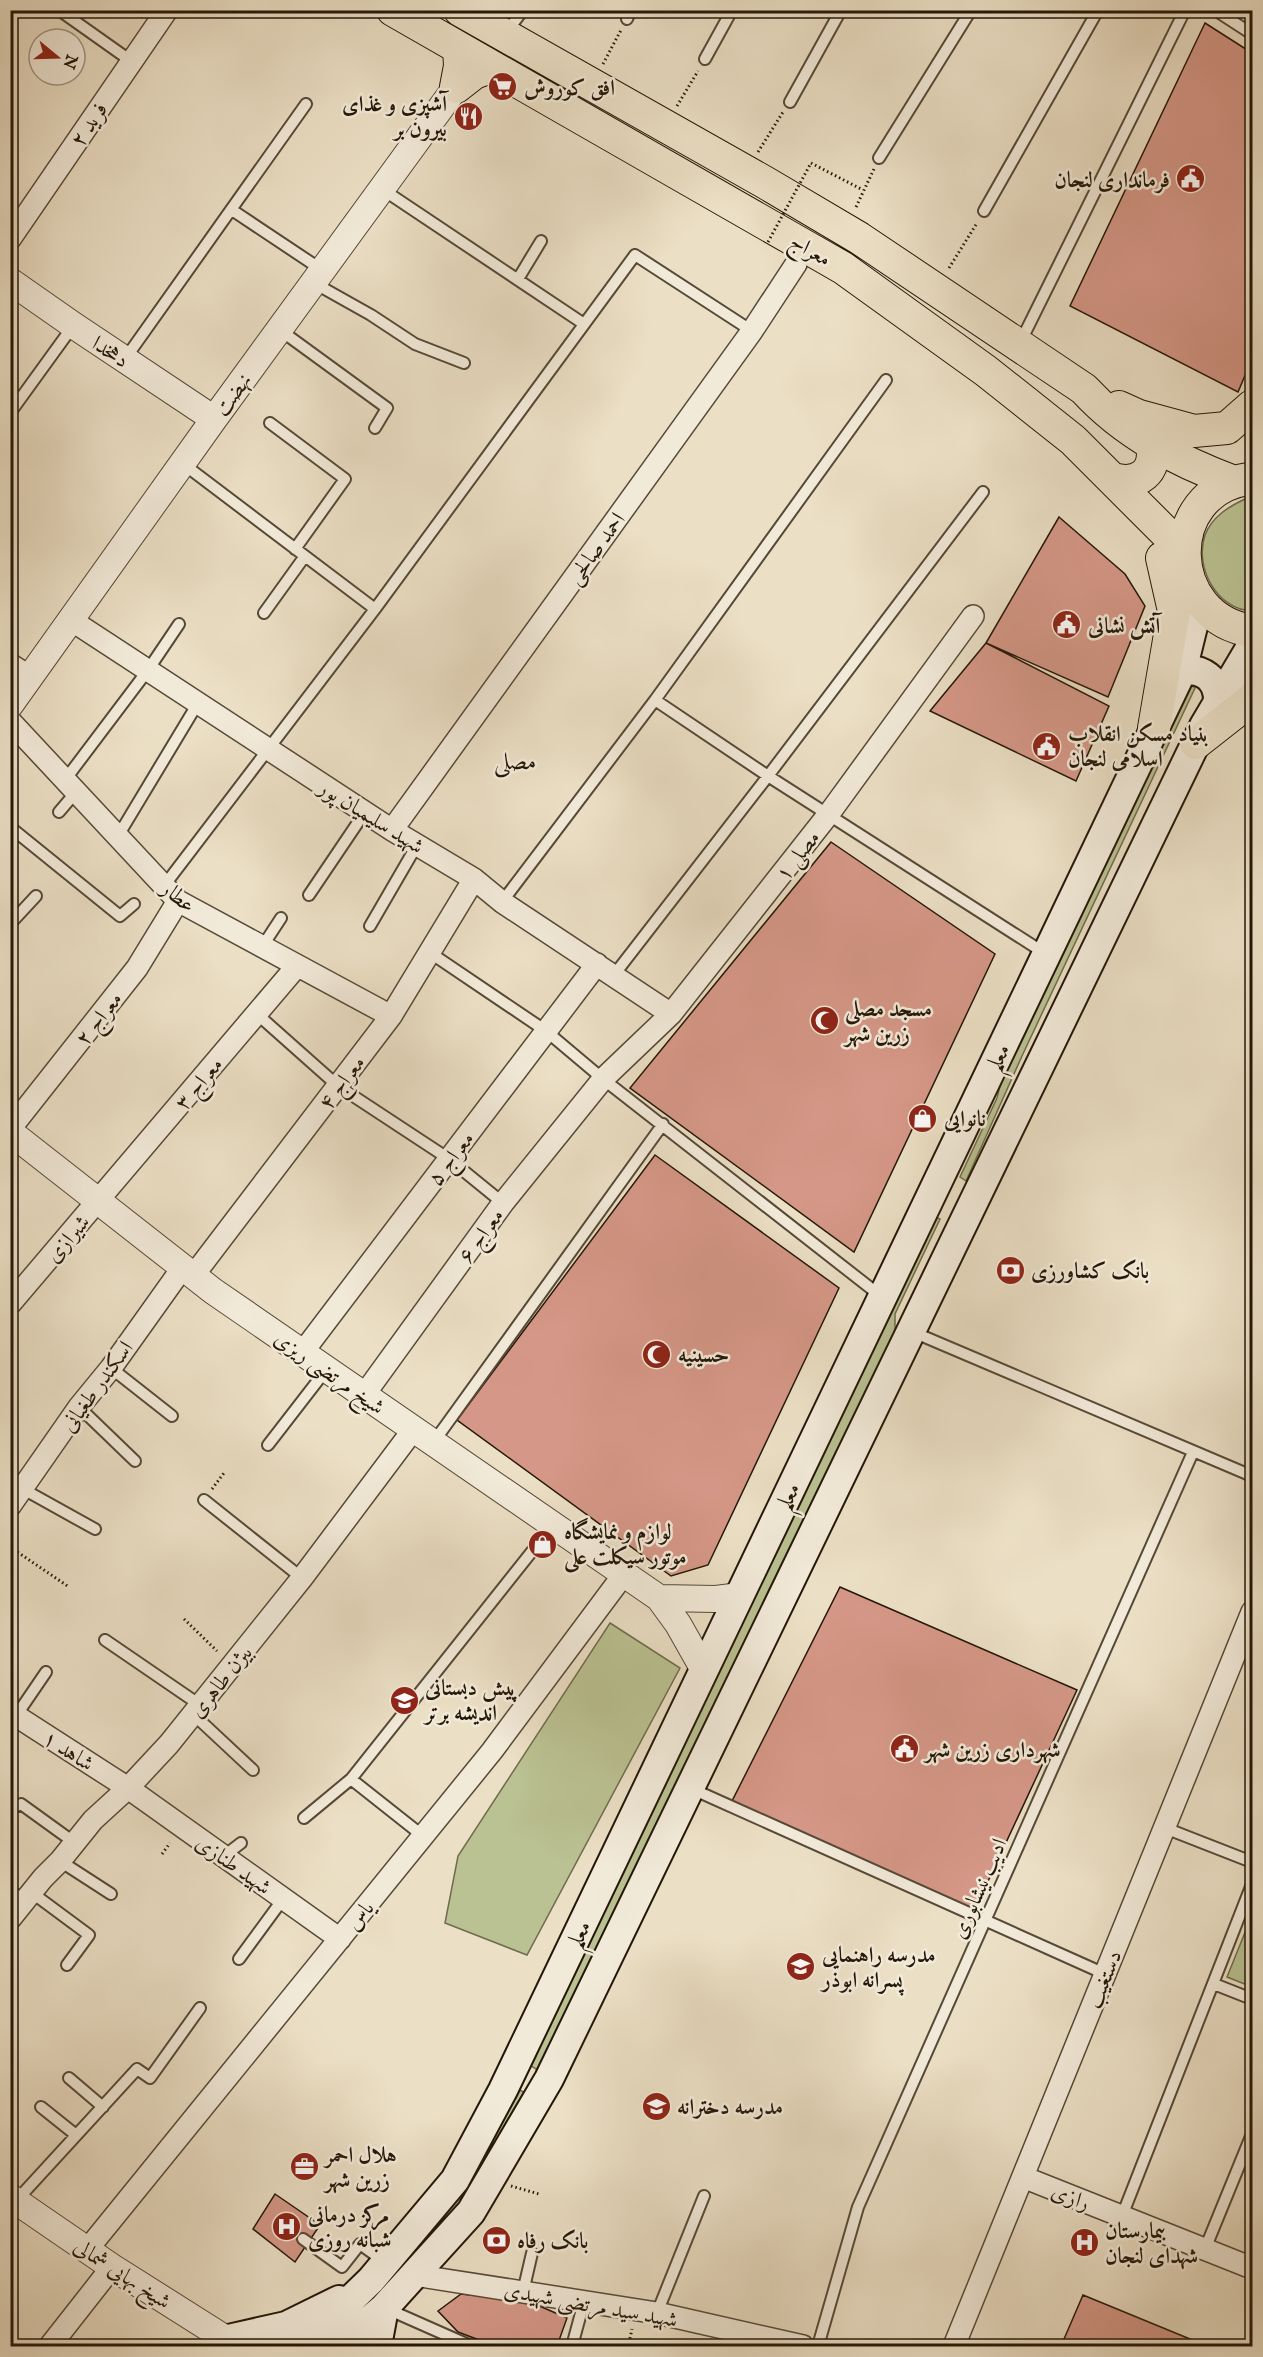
<svg xmlns="http://www.w3.org/2000/svg" width="1263" height="2357" font-family="'IM FELL English',Amiri,serif">
<style>
.green{fill:#bac192;stroke:#6f6c4d;stroke-width:1.5}
.building{fill:#d59787;stroke:#241708;stroke-width:1.5}
.lines{fill:none;stroke-linecap:round;stroke-linejoin:round}
.service-casing{stroke:#564937;stroke-width:14}
.minor-casing{stroke:#564937;stroke-width:24}
.tertiary-casing{stroke:#564937;stroke-width:28}
.secondary-casing{stroke:#241708;stroke-width:32}
.primary-casing{stroke:#241708;stroke-width:34}
.path{stroke:#241708;stroke-width:3;stroke-dasharray:1.5 3;stroke-linecap:butt}
.service{stroke:#f2ead9;stroke-width:10}
.minor{stroke:#f2ead9;stroke-width:21}
.tertiary{stroke:#f2ead9;stroke-width:26}
.secondary{stroke:#f2ead9;stroke-width:28}
.primary{stroke:#ebdfc5;stroke-width:32}
.path-bridge{stroke:#241708;stroke-width:3;stroke-dasharray:1.5 3;stroke-linecap:butt}
.labels{text-anchor:middle;stroke-width:5;stroke-linejoin:round;paint-order:stroke}
.poi-label{font-size:22px;font-weight:bold;fill:#241708;stroke:#f2ead9;text-anchor:start}
.street-label{font-size:22px;fill:#241708;stroke:#f2ead9}
.neighbourhood-label{font-size:24px;fill:#241708;stroke:#f2ead9}
</style>
<rect width="100%" height="100%" fill="#ebdfc5"/>
<filter id="stains"><feTurbulence type="fractalNoise" baseFrequency=".00333" numOctaves="4"/><feColorMatrix values="0 0 0 0 .2 0 0 0 0 .09 0 0 0 0 .02 0 0 0 .5 -.17"/></filter>
<radialGradient id="worn" r=".72"><stop offset=".6" stop-color="#630" stop-opacity="0"/><stop offset="1" stop-color="#630" stop-opacity=".3"/></radialGradient>
<path class="green" d="M1245 499H1252V611C1217 610 1194 567 1205 535 1212 517 1228 507 1245 499Z
M1183 680 1195 688 1022 1056 966 1181 960 1177 997 1098 1006 1062Z
M934 1216 940 1219 895 1314V1333L541 2072 531 2066Z
M610 1623 680 1668 527 1955 445 1923 458 1856Z
M1252 1915V1987L1227 1977Z
M520 2090 531 2097 461 2210 358 2318 383 2282 470 2173Z"/>
<path class="building" d="M1205 23 1252 53V359L1238 392 1070 306Z
M1059 517 1125 574 1145 606 1108 697 986 643Z
M986 643 1109 706 1076 781 930 711Z
M831 842 995 954 854 1252 630 1088Z
M655 1155 839 1288 708 1565 671 1576 457 1420Z
M840 1587 1077 1690 970 1920 729 1807Z
M275 2194 320 2225 295 2262 253 2229Z
M461 2294 528 2301 567 2318 557 2346H495L458 2332 438 2311Z
M1083 2295 1207 2346H1061Z"/>
<g class="lines">
<defs>
<path id="service" d="M59 10 131 61
M1215 10 1252 34
M627 19 631 10
M505 34 523 10
M705 59 732 10
M790 102 841 10
M879 158 971 10
M382 189 584 324
M232 210 322 270
M984 211 1098 10
M518 279 541 241
M314 283 371 315 415 344 464 363
M280 330 387 408 375 428
M1020 343 1185 10
M125 359 306 104
M10 413 73 326
M270 423 345 479 295 549
M182 463 375 609
M264 613 305 556
M655 700 768 776 1046 954
M65 780 148 670 179 624
M59 812 76 792
M10 827 120 916 134 904
M118 836 198 703
M164 886 375 609 635 255 752 331
M309 895 365 812
M502 902 655 700 886 380
M10 924 36 896
M370 926 417 845
M262 947 281 918
M429 952 546 1031 603 1079 882 1297
M614 975 768 776 983 492
M257 1014 338 1086 449 1159 503 1203
M913 1332 1252 1476
M111 1368 172 1416
M79 1407 135 1461
M433 1443 663 1124
M268 1445 326 1370
M23 1489 95 1529
M204 1500 302 1578
M105 1640 200 1705
M193 1714 253 1770
M16 1716 46 1672
M351 1779 423 1836
M690 1788 1105 1974
M10 1809 21 1804 75 1843
M304 1818 351 1779 553 1525
M1165 1828 1252 1862
M224 1856 241 1843
M60 1861 111 1894
M10 1890 24 1901
M31 1892 89 1935 67 1965
M239 1959 283 1899
M1214 1984 1252 1999
M69 2078 103 2107
M41 2107 76 2135
M16 2201 137 2069 150 2078 200 2008
M1122 2216 1252 1884
M303 2239 342 2267 360 2244 385 2262
M1205 2249 1252 2134
M523 2292 532 2253
M385 2308 471 2346
M657 2313 704 2196
M572 2346 584 2302
M818 2346 858 2207 1193 1452"/>
<path id="minor" d="M10 239 167 10
M71 620 392 830 474 879 502 902 671 1014
M10 664 30 677
M10 721 178 901 391 1016
M392 830 752 331 796 264
M10 1129 137 968 178 901
M193 1276 391 1016 474 879
M10 1304 297 966
M302 1353 597 964
M364 1395 503 1203 603 1079 671 1014 828 815 973 616
M10 1506 79 1407 111 1368 183 1267
M10 1712 128 1788 340 1939
M10 1919 43 1878 60 1861 93 1820 128 1788 169 1744 302 1578 413 1430
M1023 2177 1252 2268
M87 2250 492 1751 624 1574
M414 2275 657 2313 803 2346
M50 2346 112 2267
M954 2346 1252 1612"/>
<path id="tertiary" d="M10 281 73 325 214 419
M10 705 214 419 456 87
M10 1132 213 1291 659 1598
M704 1670 678 1624 659 1598 716 1599 740 1596
M10 2197 112 2267 237 2346"/>
<path id="secondary" d="M1182 671C1202 667 1218 679 1218 700
M226 2346 224 2340 286 2326 339 2300
M303 2346 371 2280 455 2180 503 2090 1182 671 1199 602
M339 2346 384 2308 471 2212 549 2079 1204 726 1252 645
M377 2346 384 2308"/>
<path id="primary" d="M393 10 843 268 986 371 1073 440 1184 551
M460 10 766 183 859 238 1084 389C1125 434 1178 461 1234 482
M459 48 460 66 456 87 474 73 491 67
M1119 407 1139 416 1194 431 1227 428 1252 406
M1113 479C1139 486 1157 472 1152 445
M1248 479C1161 492 1165 618 1252 631
M1154 728 1174 611 1162 558
M1196 743 1252 699"/>
</defs>
<use href="#service" class="service-casing"/>
<use href="#minor" class="minor-casing"/>
<use href="#tertiary" class="tertiary-casing"/>
<use href="#secondary" class="secondary-casing"/>
<use href="#primary" class="primary-casing"/>
<path class="path" d="M603 64 621 30
M677 106 698 71
M758 152 783 112
M811 163 863 190
M856 207 874 169
M949 268 977 223
M212 1489 224 1473
M10 1547 69 1587
M184 1619 217 1651
M162 1854 170 1843
M511 2186 539 2194
M629 2343 632 2329"/>
<use href="#service" class="service"/>
<use href="#minor" class="minor"/>
<use href="#tertiary" class="tertiary"/>
<use href="#secondary" class="secondary"/>
<use href="#primary" class="primary"/>
<path class="path-bridge" d="M768 242 811 163"/>
</g>
<defs>
<symbol id="supermarket-disc" viewBox="-11 -11 22 22"><circle r="9.5" fill="#8f2418" stroke="#f2ead9"/><path d="M-6-5.5h2.5l.6 2H6L4.5 2H-2.5L-4.4-4H-6ZM-1.5 3.2a1.3 1.3 0 1 0 .1 0ZM3 3.2a1.3 1.3 0 1 0 .1 0Z" fill="#fff"/></symbol>
<symbol id="restaurant-disc" viewBox="-11 -11 22 22"><circle r="9.5" fill="#8f2418" stroke="#f2ead9"/><path d="M-5-6h1v4h1v-4h1v4h1v-4h1v5L-1.5 .5V6h-2V.5L-5-1ZM5-6V6H3V1.5H1.5Q1.5-4 5-6Z" fill="#fff"/></symbol>
<symbol id="civic-disc" viewBox="-11 -11 22 22"><circle r="9.5" fill="#8f2418" stroke="#f2ead9"/><path d="M-.6-6.5H3V-4.5H.6V-3L4-1V1h2V6H-6V1h2V-1L-.6-3ZM-1.2 2.5V6h2.4V2.5Z" fill="#fff"/></symbol>
<symbol id="mosque-disc" viewBox="-11 -11 22 22"><circle r="9.5" fill="#8f2418" stroke="#f2ead9"/><path d="M3.5-4.9A6 6 0 1 0 3.5 4.9A5 5 0 1 1 3.5-4.9Z" fill="#fff"/></symbol>
<symbol id="shop-disc" viewBox="-11 -11 22 22"><circle r="9.5" fill="#8f2418" stroke="#f2ead9"/><path d="M-5-2.5h2.3a2.7 3.5 0 0 1 5.4 0H5L5.5 6h-11ZM-1.5-2.5h3a1.5 2.3 0 0 0-3 0Z" fill="#fff"/></symbol>
<symbol id="bank-disc" viewBox="-11 -11 22 22"><circle r="9.5" fill="#8f2418" stroke="#f2ead9"/><path d="M-6-4H6V4H-6ZM0-2.3a2.3 2.3 0 1 0 0 4.6a2.3 2.3 0 1 0 0-4.6Z" fill="#fff"/></symbol>
<symbol id="school-disc" viewBox="-11 -11 22 22"><circle r="9.5" fill="#8f2418" stroke="#f2ead9"/><path d="M0-5L7-2L0 1L-7-2ZM-4 1L0 2.5L4 1V4Q0 6-4 4Z" fill="#fff"/></symbol>
<symbol id="office-disc" viewBox="-11 -11 22 22"><circle r="9.5" fill="#8f2418" stroke="#f2ead9"/><path d="M-6-3h4V-5.5h4V-3h4V5H-6ZM-1-4.5V-3h2v-1.5ZM-6 0V1H6V0Z" fill="#fff"/></symbol>
<symbol id="hospital-disc" viewBox="-11 -11 22 22"><circle r="9.5" fill="#8f2418" stroke="#f2ead9"/><path d="M-5-5h3v3.5h4V-5h3V5h-3V1.5h-4V5h-3Z" fill="#fff"/></symbol>
</defs>
<g fill-rule="evenodd">
<use href="#supermarket-disc" x="486" y="70" width="33" height="33"/>
<use href="#restaurant-disc" x="452" y="100" width="33" height="33"/>
<use href="#civic-disc" x="1174" y="162" width="33" height="33"/>
<use href="#civic-disc" x="1050" y="608" width="33" height="33"/>
<use href="#civic-disc" x="1030" y="730" width="33" height="33"/>
<use href="#mosque-disc" x="808" y="1004" width="33" height="33"/>
<use href="#shop-disc" x="906" y="1102" width="33" height="33"/>
<use href="#bank-disc" x="994" y="1254" width="33" height="33"/>
<use href="#mosque-disc" x="640" y="1338" width="33" height="33"/>
<use href="#shop-disc" x="526" y="1528" width="33" height="33"/>
<use href="#school-disc" x="388" y="1684" width="33" height="33"/>
<use href="#civic-disc" x="888" y="1732" width="33" height="33"/>
<use href="#school-disc" x="784" y="1950" width="33" height="33"/>
<use href="#school-disc" x="640" y="2090" width="33" height="33"/>
<use href="#office-disc" x="288" y="2150" width="33" height="33"/>
<use href="#hospital-disc" x="270" y="2210" width="33" height="33"/>
<use href="#bank-disc" x="480" y="2224" width="33" height="33"/>
<use href="#hospital-disc" x="1068" y="2226" width="33" height="33"/>
</g>
<g class="labels">
<g class="poi-label">
<text x="524" y="95">افق کوروش</text>
<text x="447" y="111" text-anchor="end">آشپزی و غذای<tspan x="447" dy="25">بیرون بر</tspan></text>
<text x="1170" y="187" text-anchor="end">فرمانداری لنجان</text>
<text x="1088" y="633">آتش نشانی</text>
<text x="1068" y="741">بنیاد مسکن انقلاب<tspan x="1068" dy="25">اسلامی لنجان</tspan></text>
<text x="845" y="1016">مسجد مصلی<tspan x="845" dy="25">زرین شهر</tspan></text>
<text x="944" y="1126">نانوایی</text>
<text x="1031" y="1278">بانک کشاورزی</text>
<text x="678" y="1362">حسینیه</text>
<text x="564" y="1539">لوازم و نمایشگاه<tspan x="564" dy="25">موتور سیکلت علی</tspan></text>
<text x="425" y="1695">پیش دبستانی<tspan x="425" dy="25">اندیشه برتر</tspan></text>
<text x="925" y="1757">شهرداری زرین شهر</text>
<text x="822" y="1962">مدرسه راهنمایی<tspan x="822" dy="25">پسرانه ابوذر</tspan></text>
<text x="677" y="2114">مدرسه دخترانه</text>
<text x="325" y="2162">هلال احمر<tspan x="325" dy="25">زرین شهر</tspan></text>
<text x="308" y="2222">مرکز درمانی<tspan x="308" dy="25">شبانه روزی</tspan></text>
<text x="1105" y="2238">بیمارستان<tspan x="1105" dy="25">شهدای لنجان</tspan></text>
<text x="517" y="2248">بانک رفاه</text>
</g>
<g class="street-label">
<text transform="translate(88 124) rotate(-56)" y="8">فرید ۲</text>
<text transform="translate(811 249) rotate(30)" y="8">معراج</text>
<text transform="translate(111 351) rotate(33)" y="8">دهخدا</text>
<text transform="translate(232 394) rotate(-54)" y="8">نهضت</text>
<text transform="translate(595 548) rotate(-54)" y="8">احمد صالحی</text>
<text transform="translate(372 816) rotate(32)" y="8">شهید سلیمیان پور</text>
<text transform="translate(797 855) rotate(-52)" y="8">مصلی ۱</text>
<text transform="translate(179 896) rotate(39)" y="8">عطار</text>
<text transform="translate(98 1018) rotate(-52)" y="8">معراج ۲</text>
<text transform="translate(997 1057) rotate(-64)" y="8">معلم</text>
<text transform="translate(341 1082) rotate(-53)" y="8">معراج ۴</text>
<text transform="translate(198 1083) rotate(-50)" y="8">معراج ۳</text>
<text transform="translate(450 1158) rotate(-53)" y="8">معراج ۵</text>
<text transform="translate(480 1235) rotate(-54)" y="8">معراج ۶</text>
<text transform="translate(67 1238) rotate(-49)" y="8">شیرازی</text>
<text transform="translate(330 1372) rotate(35)" y="8">شیخ مرتضی ریزی</text>
<text transform="translate(96 1386) rotate(-54)" y="8">اسکندر طغیانی</text>
<text transform="translate(787 1496) rotate(-64)" y="8">معلم</text>
<text transform="translate(220 1681) rotate(-51)" y="8">بیژن طاهری</text>
<text transform="translate(69 1750) rotate(33)" y="8">شاهد ۱</text>
<text transform="translate(234 1864) rotate(35)" y="8">شهید طنازی</text>
<text transform="translate(978 1888) rotate(-66)" y="8">ادیب نیشابوری</text>
<text transform="translate(359 1915) rotate(-51)" y="8">یاس</text>
<text transform="translate(578 1934) rotate(-65)" y="8">معلم</text>
<text transform="translate(1103 1979) rotate(-68)" y="8">دستغیب</text>
<text transform="translate(1071 2196) rotate(21)" y="8">رازی</text>
<text transform="translate(123 2273) rotate(33)" y="8">شیخ بهایی شمالی</text>
<text transform="translate(591 2304) rotate(10)" y="8">شهید سید مرتضی شهیدی</text>
</g>
<g class="neighbourhood-label">
<text x="515" y="769">مصلی</text>
</g>
</g>
<rect width="1263" height="2357" fill="none" stroke="#ebdfc5" stroke-width="36"/>
<rect x="12" y="12" width="1239" height="2333" fill="none" stroke="#241708" stroke-width="3"/>
<rect x="18" y="18" width="1227" height="2321" fill="none" stroke="#241708" stroke-width="1.5"/>
<g transform="translate(57 57) rotate(109)"><circle r="28" fill="#f2ead9" stroke="#a09685" stroke-width="1.5"/>
<path d="M0-4.5L10 22L0 15L-10 22Z" fill="#8f2418"/>
<text y="-9" font-size="16" font-weight="bold" text-anchor="middle" fill="#241708">N</text>
</g>
<rect width="100%" height="100%" filter="url(#stains)"/>
<rect width="100%" height="100%" fill="url(#worn)"/>
</svg>
